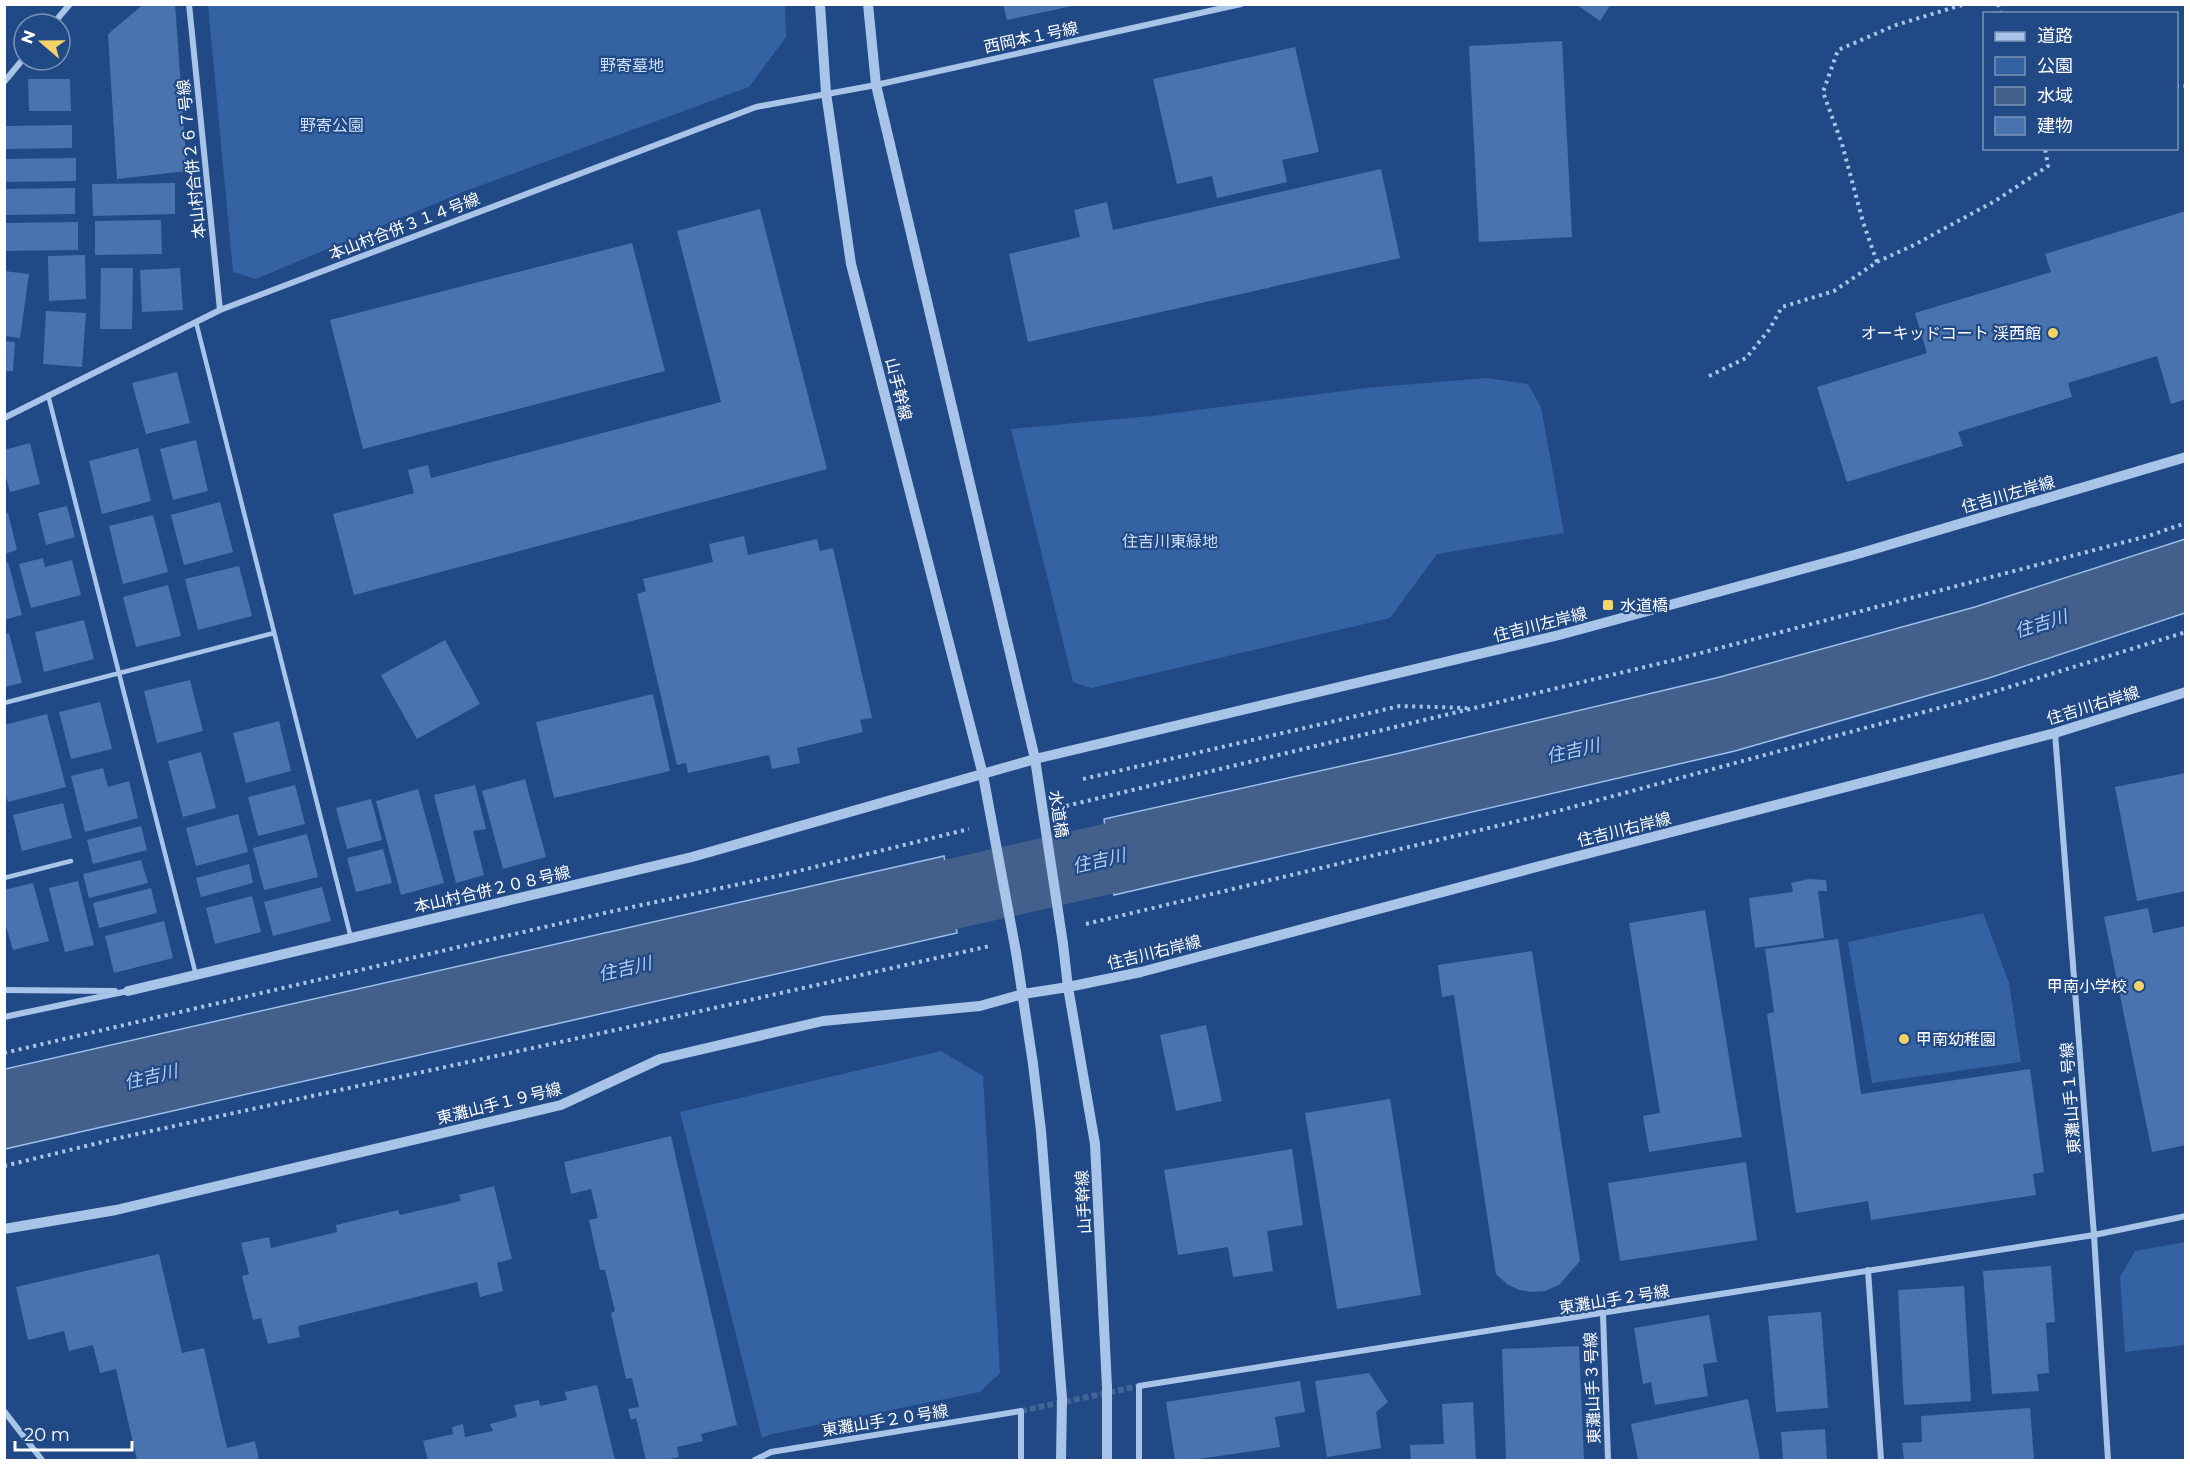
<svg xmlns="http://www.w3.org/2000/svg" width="2190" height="1465" font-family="Montserrat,'Noto Sans JP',sans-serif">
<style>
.green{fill:#3462a3}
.water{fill:#43608c;stroke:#9dbfeb;stroke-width:1.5}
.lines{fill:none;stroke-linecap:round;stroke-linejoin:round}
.river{stroke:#43608c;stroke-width:70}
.building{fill:#4973ae}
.minor-tunnel{stroke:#426497;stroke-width:6;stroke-dasharray:6 3;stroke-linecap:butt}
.path{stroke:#a9c4e9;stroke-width:4;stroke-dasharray:3 4.5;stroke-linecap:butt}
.service{stroke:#a9c4e9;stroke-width:4.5}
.minor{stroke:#a9c4e9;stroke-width:6}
.tertiary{stroke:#a9c4e9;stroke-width:10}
.tertiary-bridge{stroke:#a9c4e9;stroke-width:10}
.poi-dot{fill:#f6d36a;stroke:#214985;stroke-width:2}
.labels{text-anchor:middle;stroke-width:4.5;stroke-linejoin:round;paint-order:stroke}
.street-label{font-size:16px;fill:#fff;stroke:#214985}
.park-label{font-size:16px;fill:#cedff7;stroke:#214985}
.poi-label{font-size:16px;fill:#fff;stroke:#214985;text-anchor:end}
.water-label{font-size:18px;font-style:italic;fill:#b5cef1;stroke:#214985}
</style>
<rect width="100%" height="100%" fill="#214985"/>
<path class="green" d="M208 5H785L786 37 749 87 463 192 256 279 233 272Z
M1487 378 1528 384 1541 407 1564 533 1437 554 1390 618 1091 688 1073 682 1011 429 1151 416 1366 388Z
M1983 913 2009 983 2021 1062 1872 1083 1848 942Z
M941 1051 983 1076 1000 1373 980 1392 772 1434 762 1438 680 1112Z
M2185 1242V1345L2125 1352 2120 1277 2135 1251Z"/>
<path class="water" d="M2185 539V613L1989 678 1735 751 1114 895 1104 819 1400 753 1720 677 1975 607Z
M944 856 957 933 5 1149V1069Z"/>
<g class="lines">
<path class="river" d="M856 916 1204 837"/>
</g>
<path class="building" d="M144 4H175L187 171 117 179 108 34Z
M1003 4H1076L1077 5 1007 20Z
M1576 4H1611L1600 21Z
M1562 41 1572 237 1479 242 1469 46Z
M1295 47 1319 152 1282 160 1287 182 1217 198 1212 176 1177 184 1153 79Z
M28 79H70L71 111H29Z
M72 125V148L4 149V126Z
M76 158V181L4 182V159Z
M1381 169 1400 258 1028 342 1009 254 1080 237 1074 210 1107 202 1113 230Z
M175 183V214L93 216 92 184Z
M75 188V214L4 215V189Z
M760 209 827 469 354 595 333 514 414 493 408 470 428 465 431 478 721 402 677 231Z
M2186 211V399L2171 404 2157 356 2068 383 2072 397 1958 432 1963 446 1847 482 1817 387 1927 353 1915 313 2051 272 2045 254Z
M161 220 162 254 95 255V221Z
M78 222V250L4 251 5 223Z
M632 243 665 371 363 449 330 320Z
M85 255 86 299 49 301 48 256Z
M101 268H133L132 329H100Z
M180 268 183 310 142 312 140 270Z
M4 271 29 274 20 338 4 336Z
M46 311 86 313 82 367 43 364Z
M4 341 15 342 13 371H4Z
M177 372 190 423 146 434 132 383Z
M196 440 208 491 173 500 160 449Z
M30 443 40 484 10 492 4 470V450Z
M138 448 151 501 102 514 89 461Z
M220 502 233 552 184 565 171 515Z
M67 506 75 537 46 545 38 513Z
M8 513 17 550 4 554V514Z
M153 515 168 572 123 584 109 526Z
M744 536 748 555 817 539 820 551 833 548 872 718 860 720 863 732 797 748 800 763 772 769 769 755 688 773 686 763 677 765 637 594 646 591 643 579 713 562 709 544Z
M43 558 45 567 72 560 81 595 31 608 19 564Z
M8 562 22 615 4 620V563Z
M239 566 252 616 198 630 185 579Z
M168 585 181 636 136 647 123 597Z
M84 620 94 659 44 672 35 632Z
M9 633 22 683 4 687V635Z
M445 640 480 704 417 739 381 675Z
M190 680 203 731 157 743 144 691Z
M653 694 670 771 554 798 536 722Z
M100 702 112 749 71 759 59 712Z
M47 714 66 787 8 802 4 790V725Z
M279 721 291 771 246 783 233 733Z
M201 752 216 808 183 817 168 761Z
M103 768 108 787 129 781 138 818 85 832 71 776Z
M2186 773V891L2137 901 2115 787Z
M525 779 546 857 503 869 482 791Z
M295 785 305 824 258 836 248 797Z
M475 785 486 829 473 831 484 875 456 883 434 795Z
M418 789 444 883 401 895 376 801Z
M371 799 382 840 347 849 336 808Z
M63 803 72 838 22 851 13 815Z
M238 814 248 852 196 866 186 828Z
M141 826 147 850 93 864 87 840Z
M307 834 318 877 264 890 253 848Z
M383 849 392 883 356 892 347 858Z
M141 860 148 883 89 898 83 874Z
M249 864 253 883 201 897 196 878Z
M1809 879 1826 880 1827 891H1818L1824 938 1755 948 1749 898 1793 892 1791 883Z
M78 881 94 945 65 952 49 888Z
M33 883 49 941 13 950 4 919V890Z
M322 887 331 921 273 936 264 902Z
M151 888 157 913 99 928 93 903Z
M252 896 261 932 215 944 206 908Z
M2148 908 2153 933 2186 926V1145L2152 1152 2104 917Z
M1705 910 1742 1137 1649 1152 1643 1116 1660 1113 1629 923Z
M164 921 173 958 114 973 105 936Z
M1838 939 1861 1094 2030 1069 2044 1172 2033 1174 2036 1195 1871 1220 1868 1201 1796 1213 1767 1014 1774 1012 1765 949Z
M1532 951 1580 1261 1559 1285 1545 1291 1532 1292 1519 1290 1507 1284 1496 1274 1454 995 1442 997 1438 965Z
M1206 1025 1222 1101 1176 1111 1160 1035Z
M1390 1099 1421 1295 1337 1309 1305 1113Z
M671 1136 737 1425 701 1434 703 1441 677 1447 679 1457 664 1460H646L636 1418 631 1420 628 1409 639 1407 632 1378 626 1379 611 1313 615 1311 605 1270H600L589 1220 598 1218 591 1189 571 1194 564 1162Z
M1292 1149 1303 1225 1267 1231 1273 1271 1233 1277 1228 1247 1178 1255 1164 1170Z
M1746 1162 1757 1240 1620 1261 1608 1183Z
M494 1186 512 1259 497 1263 503 1291 480 1297 477 1282 298 1326 300 1337 268 1344 261 1318 253 1320 242 1276 249 1274 241 1243 269 1237 271 1248 337 1232 336 1225 398 1210 400 1215 461 1201 459 1195Z
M159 1254 182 1353 204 1348 227 1448 255 1441 259 1460H137L116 1369 100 1373 93 1345 69 1351 64 1331 28 1340 16 1287Z
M2051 1266 2055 1322 2046 1323 2049 1373 2037 1374 2039 1391 1992 1394 1983 1271Z
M1964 1286 1971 1401 1904 1405 1898 1290Z
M1821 1312 1828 1408 1776 1412 1768 1316Z
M1709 1315 1717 1362 1703 1364 1708 1396 1655 1405 1651 1382 1643 1384 1634 1328Z
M1579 1346 1584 1459 1506 1460 1502 1349Z
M1369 1373 1388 1402 1376 1412 1381 1448 1327 1457 1315 1381Z
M1300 1381 1305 1412 1275 1417 1280 1447 1192 1460H1175L1166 1402Z
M597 1385 615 1460H428L423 1441 453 1434 452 1427 463 1424 465 1437 493 1431 490 1424 517 1417 514 1405 539 1400 540 1406 567 1400 565 1392Z
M1748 1399 1760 1460H1638L1631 1424Z
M1473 1402 1476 1460H1411L1410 1445 1444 1444 1442 1404Z
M2030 1408 2034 1460H1904L1902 1443 1922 1442 1921 1416Z
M1825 1429 1827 1460H1783L1781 1432Z"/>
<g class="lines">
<path class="minor-tunnel" d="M1021 1411 1139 1386"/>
<path class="path" d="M1998 4 2001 14
M2176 86H2186
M1877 262 1863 222 1842 144 1823 92 1838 50 1896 25 1965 4
M1709 376 1746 358 1769 330 1782 307 1834 291 1877 262 1914 245 1995 201 2048 166 2045 148
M1083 779 1400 706 1467 708
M1066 806 1674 660 2148 536 2186 523
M1086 924 1543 815 1961 702 2186 632
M4 1053 609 912 782 875 969 829
M4 1166 119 1138 643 1024 990 946"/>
<path class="service" d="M196 322 351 938
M48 395 196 975
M4 703 274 633
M4 878 71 861"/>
<path class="minor" d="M189 4 220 310
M53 24 70 4
M4 82 24 58
M4 418 220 310 756 107 876 85 1241 4
M2055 733 2094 1235 2108 1460
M4 990 115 991
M4 1017 128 991
M1868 1270 1881 1460
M1603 1314 1608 1460
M4 1411 42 1460
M755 1460 771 1452 1021 1411V1460
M1139 1460V1386L2094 1235 2186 1216"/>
<path class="tertiary" d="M820 4 826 93 851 264 983 775
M868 4 876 85 1035 759
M1063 944 1068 987 1080 1057
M1016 952 1033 1064
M128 991 692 857 1035 759 1559 635 1854 555 2186 457
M4 1229 116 1210 561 1105 660 1059 823 1021 980 1006 1023 994 1068 987 1141 972 1559 861 2055 733 2186 692"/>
<path class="tertiary-bridge" d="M1035 759 1063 944
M983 775 1016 952
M1080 1057 1095 1144 1107 1387V1460
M1033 1064 1041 1131 1062 1399 1061 1460"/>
</g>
<g class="poi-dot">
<circle cx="2053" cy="333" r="6"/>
<rect x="1602" y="599" width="12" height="12" rx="3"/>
<circle cx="2139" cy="986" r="6"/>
<circle cx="1904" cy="1039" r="6"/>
</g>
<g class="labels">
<g class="street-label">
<text transform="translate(1031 37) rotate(-12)" y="6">西岡本１号線</text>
<text transform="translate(191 159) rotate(-96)" y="6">本山村合併２６７号線</text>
<text transform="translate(404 226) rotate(-21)" y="6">本山村合併３１４号線</text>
<text transform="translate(899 389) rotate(76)" y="6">山手幹線</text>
<text transform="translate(2008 494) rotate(-16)" y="6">住吉川左岸線</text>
<text transform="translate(1540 624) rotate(-14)" y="6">住吉川左岸線</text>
<text transform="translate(2093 705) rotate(-17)" y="6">住吉川右岸線</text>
<text transform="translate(1059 814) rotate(81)" y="6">水道橋</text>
<text transform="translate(1624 829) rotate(-14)" y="6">住吉川右岸線</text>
<text transform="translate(492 889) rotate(-13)" y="6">本山村合併２０８号線</text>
<text transform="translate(1154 952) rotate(-14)" y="6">住吉川右岸線</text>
<text transform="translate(2070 1098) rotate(-94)" y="6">東灘山手１号線</text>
<text transform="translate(499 1103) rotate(-14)" y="6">東灘山手１９号線</text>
<text transform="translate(1083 1202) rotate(-93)" y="6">山手幹線</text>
<text transform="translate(1614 1299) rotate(-9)" y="6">東灘山手２号線</text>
<text transform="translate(1592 1388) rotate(-92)" y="6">東灘山手３号線</text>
<text transform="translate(885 1420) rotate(-9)" y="6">東灘山手２０号線</text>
</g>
<g class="park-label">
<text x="632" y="71">野寄墓地</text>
<text x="332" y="131">野寄公園</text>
<text x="1170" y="547">住吉川東緑地</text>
</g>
<g class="poi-label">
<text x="2041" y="339">オーキッドコート 渓西館</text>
<text x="1620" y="611" text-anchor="start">水道橋</text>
<text x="2127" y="992">甲南小学校</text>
<text x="1916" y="1045" text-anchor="start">甲南幼稚園</text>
</g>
<g class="water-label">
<text transform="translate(2041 624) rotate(-17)" y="6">住吉川</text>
<text transform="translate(1573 751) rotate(-13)" y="6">住吉川</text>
<text transform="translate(1099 861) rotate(-13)" y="6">住吉川</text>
<text transform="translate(625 969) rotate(-13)" y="6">住吉川</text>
<text transform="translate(151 1077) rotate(-13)" y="6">住吉川</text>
</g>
</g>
<rect width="2190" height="1465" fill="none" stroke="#ffffff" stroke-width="12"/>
<rect x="1983" y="12" width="195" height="138" fill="#214985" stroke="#7a92b6" stroke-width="1.5"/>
<rect x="1995" y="32" width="30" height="9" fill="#a9c4e9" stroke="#7a92b6" stroke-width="1.5"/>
<text x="2037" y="42" font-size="18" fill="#ffffff">道路</text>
<rect x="1995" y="57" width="30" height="18" fill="#3462a3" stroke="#7a92b6" stroke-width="1.5"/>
<text x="2037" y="72" font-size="18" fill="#ffffff">公園</text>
<rect x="1995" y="87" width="30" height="18" fill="#43608c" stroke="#7a92b6" stroke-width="1.5"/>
<text x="2037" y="102" font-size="18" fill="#ffffff">水域</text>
<rect x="1995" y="117" width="30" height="18" fill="#4973ae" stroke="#7a92b6" stroke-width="1.5"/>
<text x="2037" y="132" font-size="18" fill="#ffffff">建物</text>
<g transform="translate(42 42) rotate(290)"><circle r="28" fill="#214985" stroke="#7a92b6" stroke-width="1.5"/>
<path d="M0-4.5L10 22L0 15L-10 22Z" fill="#f6d36a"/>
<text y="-9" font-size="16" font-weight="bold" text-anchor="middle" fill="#ffffff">N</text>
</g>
<path d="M15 1441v9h117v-9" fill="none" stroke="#ffffff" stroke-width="3"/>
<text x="24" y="1441" font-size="18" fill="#ffffff" stroke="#214985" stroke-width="4.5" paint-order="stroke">20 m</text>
</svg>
